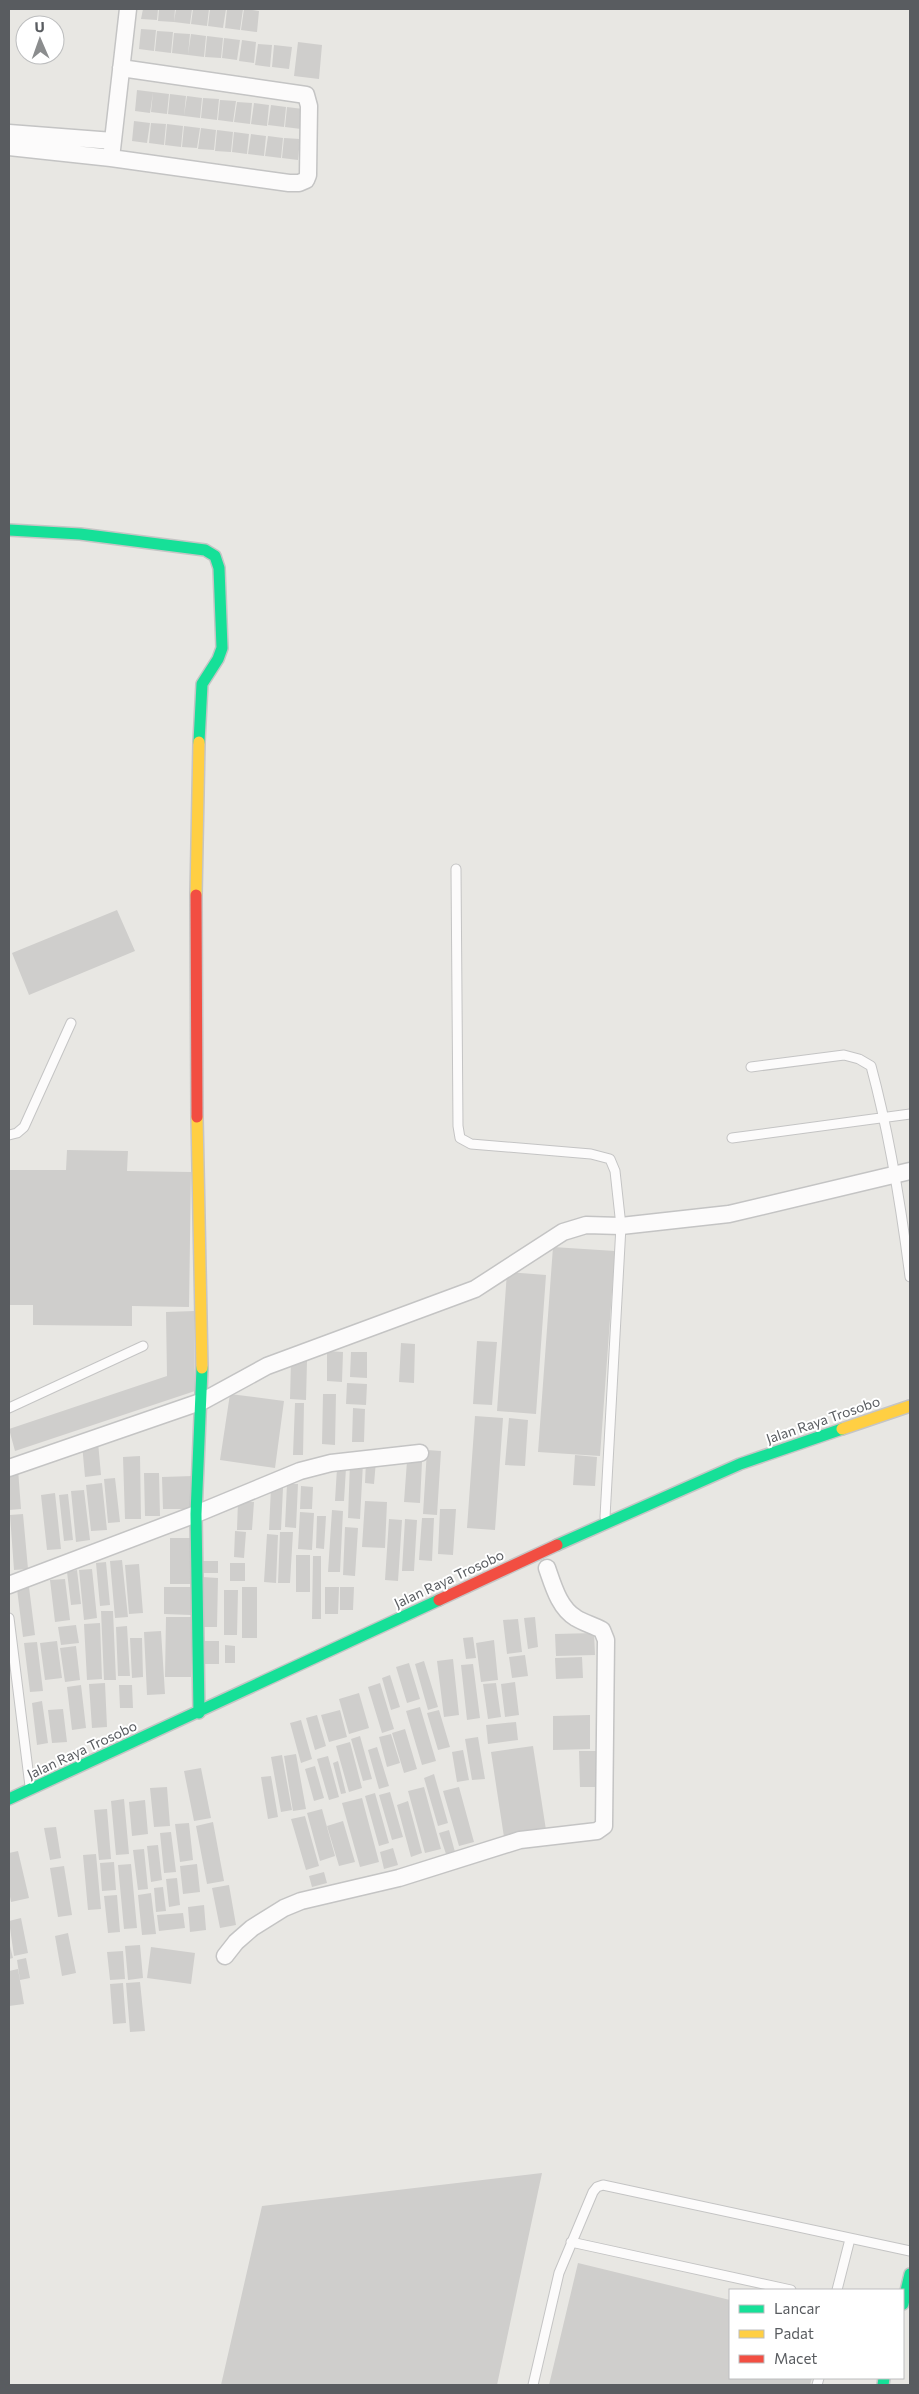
<svg xmlns="http://www.w3.org/2000/svg" width="919" height="2394" font-family="Commissioner,sans-serif">
<style>
.building{fill:#cfcecc}
.lines{fill:none;stroke-linecap:round;stroke-linejoin:round}
.lane-casing{stroke:#c4c4c4;stroke-width:11}
.street-casing{stroke:#c4c4c4;stroke-width:19}
.fast-casing{stroke:#c5c5c5;stroke-width:14}
.slow-casing{stroke:#c5c5c5;stroke-width:14}
.jam-casing{stroke:#c5c5c5;stroke-width:14}
.lane{stroke:#fcfbfb;stroke-width:9}
.street{stroke:#fcfbfb;stroke-width:16}
.fast{stroke:#16e098;stroke-width:11}
.slow{stroke:#ffcf43;stroke-width:11}
.jam{stroke:#f24e42;stroke-width:11}
.labels{text-anchor:middle;stroke-width:4;stroke-linejoin:round;paint-order:stroke}
.street-label{font-size:14px;fill:#595c60;stroke:#fff}
</style>
<rect width="100%" height="100%" fill="#e8e7e3"/>
<path class="building" d="M143 9H158L157 20 141 19Z
M159 9H175L174 22 158 21Z
M176 9H192L190 24 174 22Z
M193 9H209L207 26 191 24Z
M210 9H226L223 28 208 26Z
M227 9H243L240 30 225 28Z
M244 9 259 11 257 32 241 30Z
M141 29 156 30 154 51 139 49Z
M157 31 173 32 171 53 155 51Z
M174 33 190 34 188 55 172 53Z
M191 34 206 36 204 57 188 55Z
M207 36 223 38 221 58 205 57Z
M224 38 240 40 237 60 222 58Z
M242 40 256 42 254 63 239 61Z
M298 42 322 45 319 79 294 76Z
M258 44 272 45 270 67 255 65Z
M274 45 292 47 289 69 272 67Z
M137 90 153 92 150 113 135 111Z
M153 92 169 94 167 114 151 112Z
M170 94 186 96 184 116 168 114Z
M187 96 202 98 200 118 184 116Z
M203 98 219 99 217 120 201 118Z
M220 100 236 101 233 122 218 120Z
M237 102 252 103 250 124 234 122Z
M254 103 269 105 267 126 251 124Z
M271 105 286 107 284 127 268 125Z
M287 107 303 109 301 129 285 127Z
M134 121 150 123 147 143 132 141Z
M151 123 166 124 164 145 149 143Z
M167 124 183 126 181 147 165 145Z
M184 126 200 128 197 148 182 147Z
M201 128 216 130 214 150 198 149Z
M217 130 233 132 231 152 215 151Z
M234 132 249 134 247 154 232 152Z
M251 134 266 136 264 156 248 154Z
M268 136 283 138 281 158 265 156Z
M284 138 300 139 298 160 282 158Z
M117 910 135 951 29 995 12 953Z
M67 1150 128 1151 127 1171 191 1172 189 1307 132 1306V1326L33 1325V1305H9V1170H66Z
M553 1247 615 1251 600 1456 538 1452Z
M507 1272 546 1275 536 1414 497 1411Z
M194 1311 195 1391 15 1451 9 1429 167 1376 166 1312Z
M477 1341 497 1342 492 1405 473 1404Z
M401 1343 415 1344 414 1383 399 1382Z
M327 1351 343 1352 342 1382 327 1381Z
M351 1352H367V1378L350 1377Z
M291 1361H307L306 1400 290 1399Z
M347 1383 367 1384 366 1405 346 1404Z
M230 1394 284 1401 275 1468 220 1460Z
M323 1394H336L335 1445 322 1444Z
M295 1403H304L303 1455H293Z
M353 1408 365 1409 364 1442H352Z
M475 1416 503 1418 495 1530 467 1528Z
M509 1418 528 1420 525 1466 505 1465Z
M98 1442 101 1475 85 1477 82 1444Z
M427 1450 441 1451 437 1515 423 1514Z
M575 1455 597 1457 595 1486 573 1485Z
M140 1456 141 1519H125L123 1457Z
M366 1461H376L374 1484 365 1483Z
M407 1461 422 1462 420 1503 404 1502Z
M350 1462 363 1463 360 1519 348 1518Z
M337 1468H346L344 1501H335Z
M9 1469H18L21 1509 9 1510Z
M144 1473H159L160 1516H145Z
M193 1476V1509H163L162 1477Z
M115 1478 120 1522 108 1523 104 1479Z
M102 1483 107 1530 91 1531 86 1485Z
M287 1484H298L296 1528 285 1527Z
M301 1486 313 1487 312 1509H300Z
M271 1488H283L281 1530H269Z
M84 1490 90 1540 76 1542 71 1491Z
M55 1493 61 1549 47 1550 41 1495Z
M68 1494 73 1540 64 1541 59 1495Z
M238 1501 254 1502 252 1530H237Z
M365 1501 387 1502 385 1548 362 1547Z
M440 1509H456L453 1555 438 1554Z
M332 1510 343 1511 340 1572H328Z
M300 1512 314 1513 312 1550 298 1549Z
M23 1514 28 1569 14 1570 10 1515Z
M317 1516H326L324 1549 316 1548Z
M422 1518H434L432 1561 419 1560Z
M389 1519 402 1520 398 1581 385 1580Z
M405 1519 417 1520 414 1571H402Z
M345 1527 358 1528 355 1576 343 1575Z
M235 1531 246 1532 244 1558 234 1557Z
M280 1532H293L290 1583H278Z
M267 1534 278 1535 276 1583 264 1582Z
M170 1538H191V1584H170Z
M296 1555H310V1592H296Z
M313 1556H321V1619H312Z
M122 1560 128 1617 115 1618 110 1561Z
M203 1561H218V1573H203Z
M106 1562 110 1605 100 1606 96 1563Z
M230 1563H245V1581H230Z
M139 1564 143 1613 129 1614 125 1565Z
M92 1569 97 1618 84 1620 79 1570Z
M77 1570 81 1604 71 1605 67 1572Z
M202 1577 218 1578 217 1627H201Z
M65 1579 70 1620 55 1622 50 1580Z
M29 1587 35 1635 23 1637 17 1589Z
M164 1587H191V1615L164 1614Z
M242 1587H257V1638H242Z
M325 1587H339L338 1614H325Z
M340 1587H354L353 1610H340Z
M224 1590H238L237 1635H224Z
M101 1611H113L116 1680H104Z
M166 1617H192L191 1677H165Z
M535 1617 538 1647 528 1649 524 1618Z
M518 1619 522 1652 507 1654 503 1620Z
M100 1623 102 1679 87 1680 84 1624Z
M76 1625 79 1643 61 1645 58 1627Z
M127 1626 130 1676H118L116 1627Z
M161 1631 165 1694 147 1695 144 1632Z
M594 1633 595 1655 556 1656 555 1634Z
M473 1637 476 1658 466 1659 463 1638Z
M130 1638H142L143 1677 132 1678Z
M494 1640 498 1680 481 1682 476 1643Z
M57 1641 62 1678 45 1680 40 1643Z
M202 1641H219V1664H202Z
M37 1642 43 1691 30 1692 24 1643Z
M225 1645 235 1646V1663H225Z
M76 1646 80 1680 65 1682 60 1648Z
M525 1655 528 1676 512 1678 509 1657Z
M582 1657 583 1678 556 1679 555 1658Z
M453 1659 459 1715 444 1717 437 1661Z
M424 1661 438 1707 428 1710 415 1664Z
M409 1663 420 1699 407 1703 396 1667Z
M473 1664 480 1718 467 1720 461 1665Z
M390 1675 400 1707 391 1710 382 1678Z
M515 1682 519 1715 505 1717 501 1684Z
M105 1683 107 1727 92 1728 89 1684Z
M380 1683 394 1729 382 1733 368 1687Z
M496 1683 501 1717 488 1719 483 1684Z
M81 1685 86 1728 72 1730 67 1687Z
M119 1685H132L133 1708H120Z
M359 1693 369 1728 349 1734 339 1699Z
M42 1701 48 1743 37 1745 32 1703Z
M420 1707 436 1761 422 1765 406 1711Z
M63 1709 67 1742 52 1743 48 1710Z
M340 1710 347 1737 329 1742 321 1715Z
M439 1710 450 1747 438 1750 427 1713Z
M317 1715 326 1746 315 1750 306 1718Z
M590 1715V1749L553 1750V1716Z
M301 1720 312 1759 301 1763 290 1723Z
M516 1722 518 1740 488 1744 486 1725Z
M405 1729 417 1769 404 1773 392 1733Z
M391 1734 400 1763 387 1767 379 1737Z
M360 1736 372 1779 363 1781 351 1739Z
M478 1737 485 1779 472 1780 465 1739Z
M350 1742 362 1788 349 1792 336 1746Z
M533 1746 546 1830 504 1837 491 1752Z
M377 1747 389 1786 379 1789 368 1750Z
M463 1750 469 1780 457 1782 452 1752Z
M579 1751H597V1787H580Z
M296 1754 306 1809 293 1811 284 1756Z
M282 1755 292 1810 281 1812 271 1757Z
M328 1756 339 1797 329 1800 317 1759Z
M338 1761 346 1793 341 1794 333 1763Z
M315 1766 324 1798 314 1801 305 1769Z
M201 1768 211 1818 194 1821 184 1771Z
M434 1774 448 1823 438 1826 424 1778Z
M271 1776 278 1817 268 1819 261 1777Z
M167 1787 170 1826 154 1827 150 1788Z
M424 1787 441 1849 425 1853 408 1791Z
M459 1787 474 1842 459 1846 443 1791Z
M390 1792 403 1837 392 1840 379 1795Z
M375 1793 389 1843 379 1846 365 1796Z
M362 1798 379 1862 360 1867 342 1803Z
M124 1799 129 1854 116 1855 111 1801Z
M145 1800 148 1834 132 1836 129 1802Z
M408 1801 422 1853 411 1857 397 1805Z
M107 1809 111 1859 99 1860 94 1810Z
M322 1809 335 1856 320 1861 307 1813Z
M305 1816 319 1866 306 1870 291 1819Z
M343 1821 355 1862 339 1866 327 1826Z
M213 1822 224 1881 207 1884 196 1826Z
M189 1823 193 1860 180 1862 175 1824Z
M56 1827 61 1858 50 1860 44 1828Z
M449 1830 455 1852 446 1854 439 1833Z
M171 1832 176 1872 164 1873 160 1833Z
M158 1845 162 1880 151 1882 147 1846Z
M393 1848 398 1865 384 1869 380 1852Z
M144 1849 148 1889 138 1890 133 1850Z
M18 1851 29 1898 11 1902 9 1891V1853Z
M96 1854 101 1909 88 1910 83 1855Z
M114 1862 116 1890 102 1891 100 1863Z
M131 1864 137 1928 124 1929 118 1865Z
M197 1864 200 1892 183 1894 180 1866Z
M64 1866 72 1915 58 1917 50 1868Z
M324 1872 327 1883 312 1887 309 1876Z
M177 1878 180 1905 169 1907 166 1879Z
M229 1885 236 1925 220 1928 212 1888Z
M163 1887 166 1911 156 1912 154 1888Z
M151 1893 156 1934 142 1935 138 1895Z
M117 1895 120 1932 108 1933 104 1896Z
M204 1905 206 1930 190 1932 188 1907Z
M183 1913 185 1928 159 1931 157 1915Z
M21 1918 28 1953 14 1956 9 1921Z
M68 1933 76 1973 62 1976 55 1936Z
M9 1942 13 1958 9 1959Z
M140 1945 143 1978 128 1980 125 1946Z
M151 1947 195 1953 191 1984 147 1978Z
M123 1951 125 1979 110 1980 107 1952Z
M26 1958 30 1978 20 1980 17 1960Z
M18 1969 24 2004 9 2006V1971Z
M140 1982 145 2031 130 2032 126 1983Z
M123 1983 126 2023 113 2024 110 1984Z
M542 2173 497 2385H221L262 2206Z
M578 2263 730 2300V2378H812L810 2385H549Z"/>
<g class="lines">
<defs>
<path id="lane" d="M456 869 458 1126 460 1138 471 1144 591 1154 610 1159 615 1171 621 1226 605 1517
M751 1067 844 1055 859 1059 871 1066C890 1136 901 1206 910 1277
M9 1135 17 1133 24 1127 71 1023
M732 1138 910 1114
M9 1408 143 1346
M9 1618 30 1786
M571 2242 791 2290
M837 2290 850 2239
M533 2385 559 2273 593 2192 597 2187 603 2185 910 2251
M817 2385 819 2378"/>
<path id="street" d="M9 133 113 141
M9 147 111 158 289 183H299L306 180 308 175 309 106 306 95 121 68
M111 158 128 9
M9 1468 203 1401 267 1366 475 1289 563 1232 586 1225 621 1226 729 1214 910 1171
M9 1585 196 1514 300 1471 331 1463 420 1453
M225 1956 236 1942 252 1928 284 1908 301 1901 399 1878 520 1840 597 1831 604 1826 606 1640 602 1630C593 1625 584 1623 576 1618 559 1608 553 1585 547 1568"/>
<path id="fast" d="M9 530 80 534 205 550 215 556 219 568 222 648 218 659 202 684 199 742
M557 1545 740 1464 842 1429
M199 1713 196 1514 202 1368
M9 1799 439 1600
M903 2304 910 2274
M883 2385 884 2378"/>
<path id="slow" d="M196 895 199 742
M197 1117 202 1368
M842 1429 910 1406"/>
<path id="jam" d="M196 895 197 1117
M439 1600 557 1545"/>
</defs>
<use href="#lane" class="lane-casing"/>
<use href="#street" class="street-casing"/>
<use href="#fast" class="fast-casing"/>
<use href="#slow" class="slow-casing"/>
<use href="#jam" class="jam-casing"/>
<use href="#lane" class="lane"/>
<use href="#street" class="street"/>
<use href="#fast" class="fast"/>
<use href="#slow" class="slow"/>
<use href="#jam" class="jam"/>
</g>
<g class="labels">
<g class="street-label">
<text transform="translate(823 1420) rotate(-19)" y="5">Jalan Raya Trosobo</text>
<text transform="translate(449 1579) rotate(-25)" y="5">Jalan Raya Trosobo</text>
<text transform="translate(82 1750) rotate(-25)" y="5">Jalan Raya Trosobo</text>
</g>
</g>
<rect width="919" height="2394" fill="none" stroke="#595c60" stroke-width="20"/>
<rect x="729" y="2289" width="175" height="90" fill="#ffffff" stroke="#bdbebf"/>
<rect x="739" y="2305" width="25" height="8" fill="#16e098" stroke="#bdbebf"/>
<text x="774" y="2314" font-size="15" fill="#595c60">Lancar</text>
<rect x="739" y="2330" width="25" height="8" fill="#ffcf43" stroke="#bdbebf"/>
<text x="774" y="2339" font-size="15" fill="#595c60">Padat</text>
<rect x="739" y="2355" width="25" height="8" fill="#f24e42" stroke="#bdbebf"/>
<text x="774" y="2364" font-size="15" fill="#595c60">Macet</text>
<g transform="translate(40 40) rotate(358)"><circle r="24" fill="#ffffff" stroke="#bdbebf"/>
<path d="M0-4L9 19L0 12L-9 19Z" fill="#8b8d8e"/>
<text y="-8" font-size="14" font-weight="bold" text-anchor="middle" fill="#595c60">U</text>
</g>
</svg>
